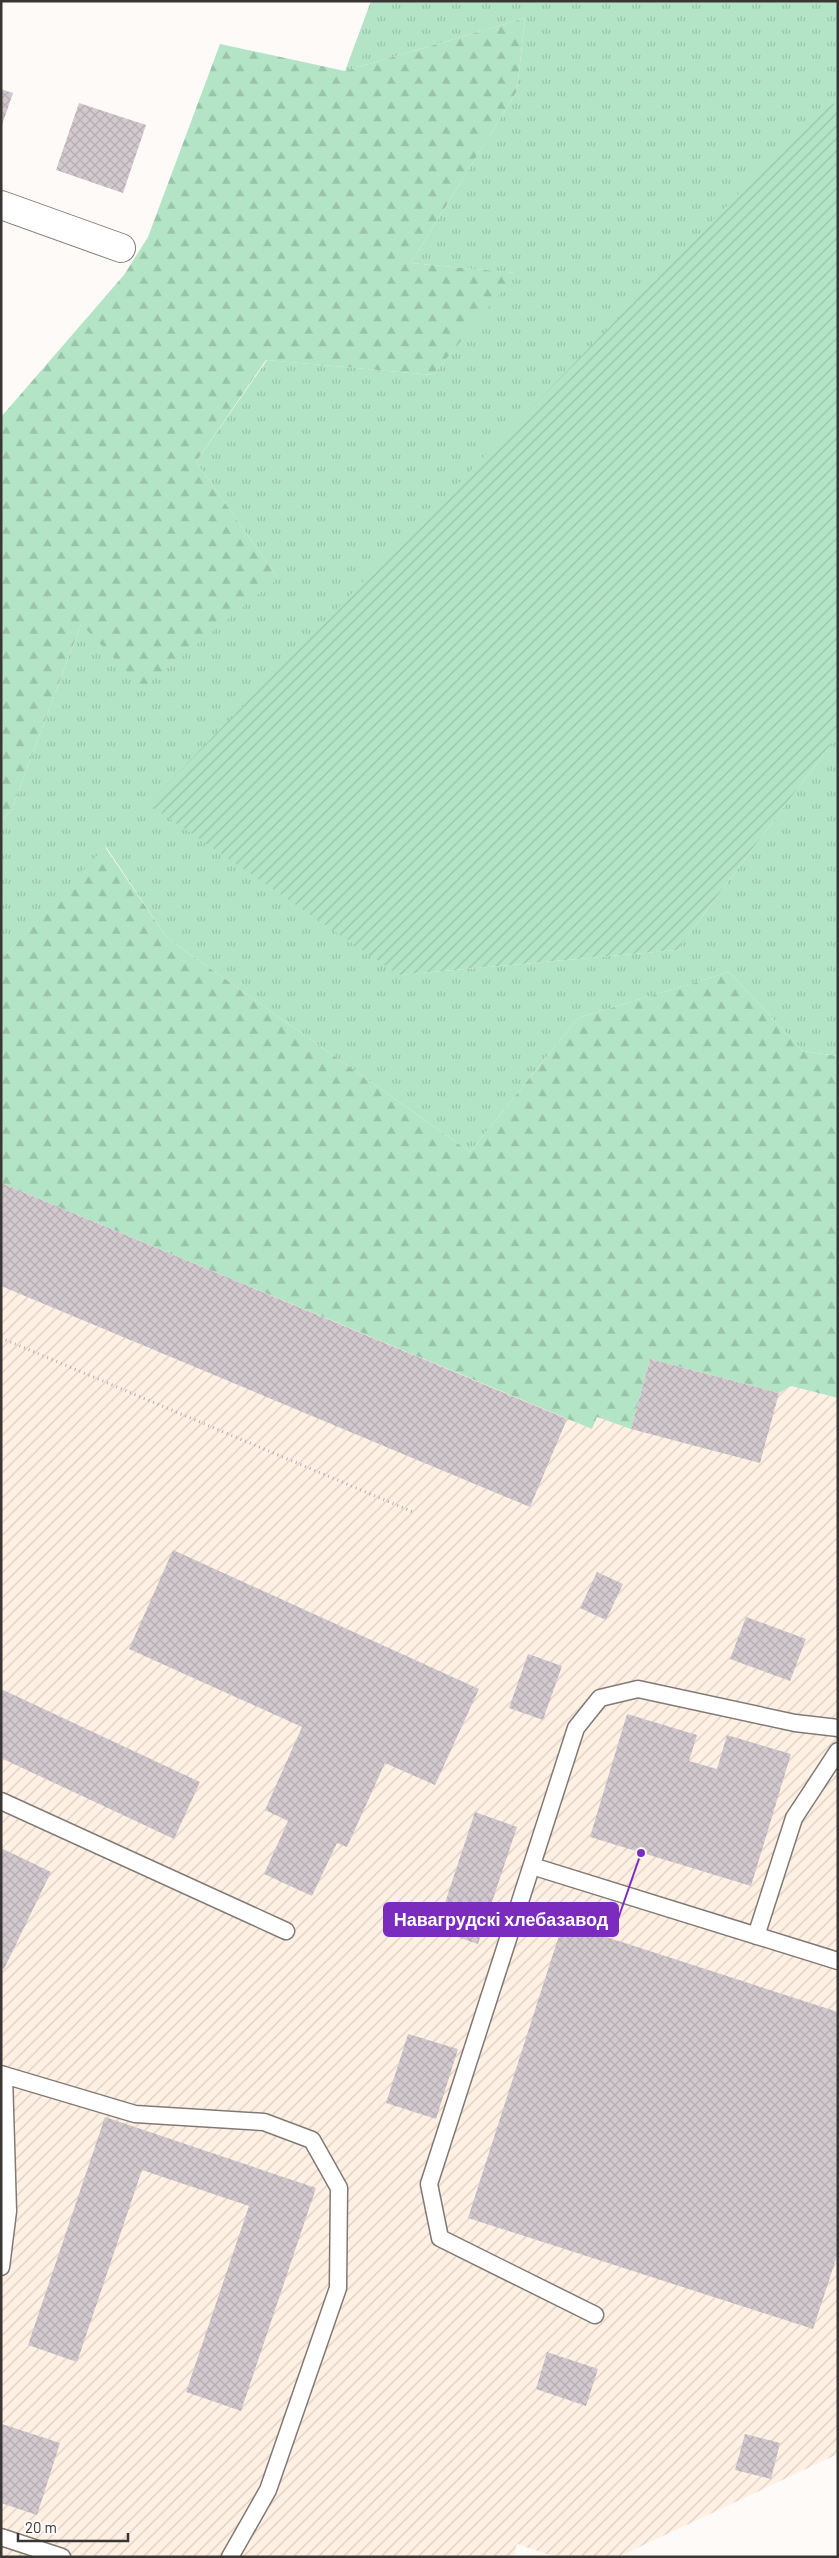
<svg xmlns="http://www.w3.org/2000/svg" width="839" height="2558" font-family="Barlow,sans-serif">
<style>
.industrial{fill:url(#industrial-furrows)}
.grass{fill:url(#grass-tufts)}
.forest{fill:url(#forest-firs)}
.garden{fill:url(#garden-furrows)}
.building{fill:url(#building-cross-hatch)}
.lines{fill:none;stroke-linecap:round;stroke-linejoin:round}
.lane-casing{stroke:#817a74;stroke-width:19}
.street-casing{stroke:#817a74;stroke-width:30}
.path{stroke:#b3afad;stroke-width:3;stroke-dasharray:1 4;stroke-linecap:butt}
.lane{stroke:#fff;stroke-width:16}
.street{stroke:#fff;stroke-width:28}
.leader{fill:none;stroke:#7b2cbf;stroke-width:2}
.callout-dot{fill:#7b2cbf;stroke:#fefaf8;stroke-width:2}
.callout{fill:#7b2cbf;stroke:#7b2cbf;stroke-width:2}
.callout-label{font-size:18px;text-anchor:middle;font-weight:bold;fill:#fff}
</style>
<defs>
<pattern id="industrial-furrows" width="10" height="10" patternUnits="userSpaceOnUse" patternTransform="scale(1.25)"><rect width="10" height="10" fill="#fff0e4"/><path d="M-1 1l2-2M0 10L10 0M9 11l2-2" fill="none" stroke="#dbcec4"/></pattern>
<pattern id="grass-tufts" width="24" height="20" patternUnits="userSpaceOnUse" patternTransform="scale(1.25)"><rect width="24" height="20" fill="#b2e4c5"/><path d="M3 7l-1-3M5 7V3M7 7l1-3M15 17l-1-3M17 17v-4M19 17l1-3" fill="none" stroke="#9ac4aa"/></pattern>
<pattern id="forest-firs" width="22" height="20" patternUnits="userSpaceOnUse" patternTransform="scale(1.25)"><rect width="22" height="20" fill="#b2e4c5"/><path d="M5 1l3.5 6h-7zM16 11l3.5 6h-7z" fill="#9ac4aa"/></pattern>
<pattern id="garden-furrows" width="10" height="10" patternUnits="userSpaceOnUse" patternTransform="scale(1.25)"><rect width="10" height="10" fill="#b2e4c5"/><path d="M-1 1l2-2M0 10L10 0M9 11l2-2" fill="none" stroke="#9ac4aa"/></pattern>
<pattern id="building-cross-hatch" width="8" height="8" patternUnits="userSpaceOnUse" patternTransform="scale(1.25)"><rect width="8" height="8" fill="#d2c9cf"/><path d="M0 0l8 8M0 8l8-8" fill="none" stroke="#b5adb2"/></pattern>
</defs>
<rect width="100%" height="100%" fill="#fefaf8"/>
<path class="industrial" d="M1 1183 592 1429 597 1417 631 1428 650 1359 779 1393 791 1386 838 1398V2454L618 2557H555L517 2544 513 2557H1Z"/>
<path class="grass" d="M371 1H838V107L829 101 399 975 677 950 838 735V1056L803 1051 729 972 578 1018 470 1152 167 938 106 847 1 960V822L12 809 81 624 278 578 196 462 267 360 433 375 516 273 411 263 517 91 525 18 345 71Z"/>
<path class="forest" d="M525 18 517 91 411 263 517 273 433 375 266 360 196 462 278 578 143 688 81 624 12 809 1 822V417L124 275 148 237 220 44 345 71Z
M105 847 167 938 470 1152 578 1018 729 972 803 1051 838 1056V1398L791 1386 779 1393 650 1359 631 1429 597 1417 592 1429 1 1183V960Z"/>
<path class="garden" d="M829 100 838 107V735L677 950 399 975 148 804Z"/>
<path class="building" d="M1 89 13 93 2 125H1Z
M79 103 146 125 123 193 56 170Z
M1 1183 567 1419 530 1507 1 1286Z
M650 1359 779 1393 760 1463 631 1429Z
M173 1550 479 1689 435 1785 385 1763 347 1847 337 1843 312 1896 264 1874 288 1821 265 1810 302 1727 129 1649Z
M597 1572 623 1584 606 1620 580 1608Z
M746 1617 806 1639 790 1681 730 1659Z
M528 1654 562 1666 543 1720 509 1708Z
M1 1689 200 1782 174 1839 1 1758Z
M627 1714 697 1735 689 1761 717 1769 727 1735 791 1754 751 1886 590 1837Z
M475 1812 517 1827 478 1944 436 1930Z
M1 1848 51 1872 4 1969 1 1968Z
M563 1923 838 2012V2253L813 2329 468 2218Z
M408 2034 458 2049 436 2119 386 2103Z
M105 2117 316 2188 241 2411 186 2392 249 2206 142 2170 77 2362 28 2345Z
M547 2352 598 2369 586 2406 536 2389Z
M2 2424 60 2443 37 2515 1 2503Z
M745 2434 780 2443 771 2479 735 2470Z"/>
<g class="lines">
<defs>
<path id="lane" d="M1 1801 286 1931
M532 1866 838 1961
M756 1936 794 1818 838 1751
M1 2074 4 2075 8 2211 1 2267
M4 2075 135 2114 264 2122 312 2140 339 2188 338 2288 268 2490 230 2557
M595 2315 440 2238 429 2184 576 1728 600 1698 638 1689 795 1723 838 1728
M1 2537 62 2557"/>
<path id="street" d="M1 205 121 248"/>
</defs>
<use href="#lane" class="lane-casing"/>
<use href="#street" class="street-casing"/>
<path class="path" d="M1 1338 413 1512"/>
<use href="#lane" class="lane"/>
<use href="#street" class="street"/>
</g>
<path class="leader" d="M641 1853L618 1919"/>
<circle class="callout-dot" cx="641" cy="1853" r="5"/>
<rect class="callout" x="384" y="1903" width="234" height="33" rx="5"/>
<g class="callout-label">
<text x="501" y="1926">Навагрудскі хлебазавод</text>
</g>
<rect width="839" height="2558" fill="none" stroke="#393633" stroke-width="5"/>
<path d="M18 2533v8h110v-8" fill="none" stroke="#393633" stroke-width="2.5"/>
<text x="25" y="2533" font-size="15" fill="#393633" stroke="#fefaf8" stroke-width="4" paint-order="stroke">20 m</text>
</svg>
